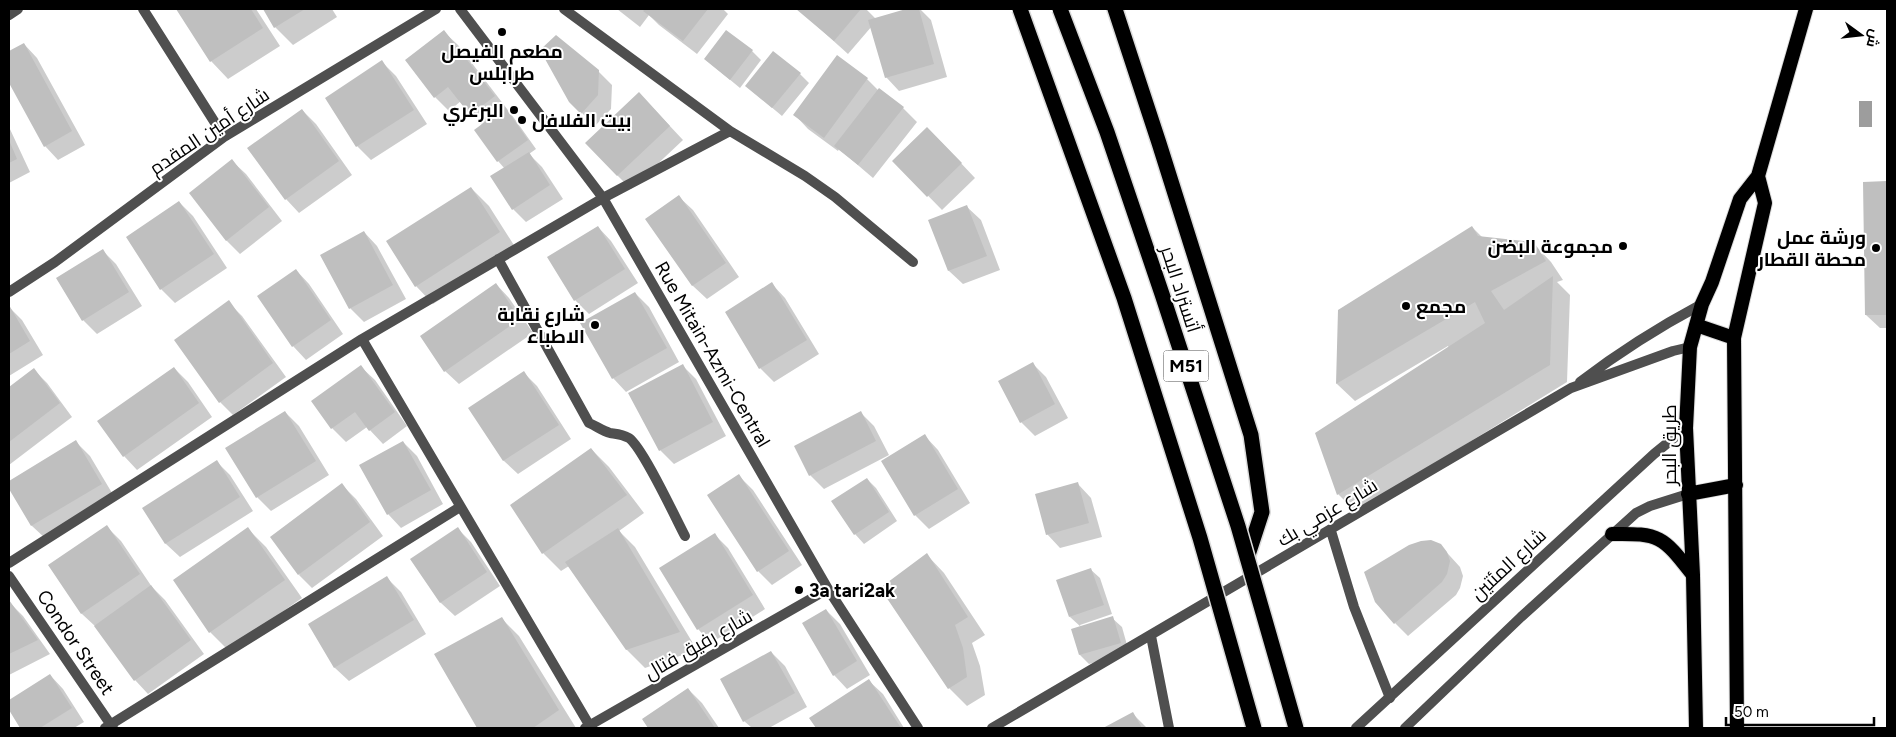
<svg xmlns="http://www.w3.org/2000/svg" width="1896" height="737" font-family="Figtree,Cairo,sans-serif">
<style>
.water{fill:#9d9d9d}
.shadow{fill:#0003}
.building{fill:#bfbfbf}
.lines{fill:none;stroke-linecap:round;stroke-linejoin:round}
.trunk-casing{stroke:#dbdbdb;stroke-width:16}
.motorway-casing{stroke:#dbdbdb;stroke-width:18}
.minor{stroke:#4f4f4f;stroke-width:10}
.tertiary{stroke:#4f4f4f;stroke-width:10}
.trunk{stroke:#000;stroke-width:14}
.motorway{stroke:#000;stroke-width:15}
.motorway-bridge-casing{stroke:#dbdbdb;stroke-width:18;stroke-linecap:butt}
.motorway-bridge{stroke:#000;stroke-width:15}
.poi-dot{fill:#000;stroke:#fff;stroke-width:2}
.labels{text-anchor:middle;stroke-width:4;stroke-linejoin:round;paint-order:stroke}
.shield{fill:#fff;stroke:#4c4c4c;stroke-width:1}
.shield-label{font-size:18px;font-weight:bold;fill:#000}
.poi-label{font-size:19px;font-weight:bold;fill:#000;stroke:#fff;text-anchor:end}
.street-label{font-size:19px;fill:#000;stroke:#fff}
</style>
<rect width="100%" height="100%" fill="#fff"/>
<path class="water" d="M1859 101H1872V127H1859Z"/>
<path class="shadow" d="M177 9H256L280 46 228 79 211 61Z
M264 9H332L337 17 293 45 275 27Z
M617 9H723L728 14 697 54 659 25 649 15 640 27Z
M798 9H866L876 19 910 9H920L931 20 947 77 899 91 886 77 872 26 848 54Z
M444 32 458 45 514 118 536 149 529 154 542 167 563 199 526 222 513 209 505 169 498 161 482 125 461 101 449 111 435 97 407 61Z
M24 44 37 58 85 145 58 160 45 146 9 81V53Z
M752 51 761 60 740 88 705 59Z
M382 62 396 76 427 124 371 160 357 146 326 98Z
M598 71 612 85 611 109 595 126 570 101Z
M800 74 809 83 782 116 746 86Z
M867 79 879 91V90L903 108 917 122 873 178 839 149 838 151 808 129 795 115Z
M653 108 683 140 631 189 617 175Z
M302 110 316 124 352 175 299 213 286 199Z
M9 127 30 172 9 183Z
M941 142 975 178 942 210 894 161Z
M232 161 246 174 282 221 240 254 226 240Z
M1864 183H1887V328H1880L1866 315Z
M471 188 489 206 517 250 433 304 416 286Z
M679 197 693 210 739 277 707 299 693 286 647 219Z
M179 202 193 216 227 268 175 303 161 289Z
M967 207 981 220 1000 270 963 284 949 271Z
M598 227 611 241 638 283 589 314 575 300 549 258Z
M1472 227 1483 238 1533 243 1551 262 1563 280 1557 282 1570 295 1567 382 1356 512 1338 494 1449 348 1448 346 1355 401 1337 384 1339 310Z
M364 232 377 246 406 299 364 322 350 308 321 256Z
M102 250 116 264 142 306 97 334 83 320Z
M296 270 309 284 343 334 306 360 293 346Z
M496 284 509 298 533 333 459 384 445 371Z
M772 284 785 298 819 354 774 382 760 368 726 312Z
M635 293 649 307 679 362 626 392 613 378Z
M228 302 242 316 286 377 233 415 220 402Z
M9 307 22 320 43 355 9 376Z
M1033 364 1046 377 1068 418 1035 436 1021 422Z
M682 365 696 379 726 436 674 464 660 450Z
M361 367 375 380 407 426 383 444 367 427 346 442 332 428 313 401Z
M174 368 188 382 212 417 137 470 124 456Z
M34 370 47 383 72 417 9 465V389Z
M524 373 537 386 571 439 518 474 504 461 470 408Z
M285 412 299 426 329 475 271 511 257 497 227 448Z
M861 413 874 426 889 455 824 489 810 475Z
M925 436 938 450 970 503 929 529 915 515Z
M76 442 90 456 115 498 46 539 32 526 9 486V482Z
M403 442 417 456 443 504 401 528 388 514Z
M591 449 609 467 644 513 619 531 635 547 697 650 645 668 627 650 569 566 561 571 543 553 511 505Z
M217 462 230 475 253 511 180 557 166 544 144 508Z
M739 476 753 490 802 565 772 585 758 571 709 495Z
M867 479 876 488 897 521 864 544 855 534Z
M1078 484 1091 498 1102 537 1060 548 1047 534Z
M342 485 356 499 383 536 312 588 299 575Z
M107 527 121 541 152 587 165 600 204 654 148 694 135 680 96 627 82 614 50 566Z
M248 529 266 547 302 598 228 650 210 632Z
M458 529 471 542 500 586 455 616 441 603 412 559Z
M715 535 728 548 765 609 711 643 698 629Z
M1440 545 1460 567 1463 576 1460 588 1456 595 1408 636 1395 623Z
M927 555 944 573 985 635 972 643 980 666 985 695 967 706 949 688 882 588Z
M1090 569 1100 578 1112 614 1080 625 1081 627 1112 618 1122 627 1129 652 1089 664 1080 655 1072 630 1081 627 1070 617Z
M387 578 401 592 426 634 349 681 335 668 310 625Z
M9 602 23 616 50 654 9 675Z
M826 610 840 624 870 675 847 689 834 675Z
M502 619 519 636 576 728H479L436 654Z
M771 652 785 666 807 707 769 728H752L744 721Z
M50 675 63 689 84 722 74 728H22L9 708V702Z
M869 681 883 694 904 728H817L811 718Z
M688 689 702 703 719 728H649L643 720Z
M1133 714 1147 728H1105Z"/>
<path class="building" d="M176 9H251L263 28 210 62Z
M263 9H305L274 28Z
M645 9H708L683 41 643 11Z
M796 9H861L834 41Z
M906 9H919L934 64 885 78 868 20Z
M444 30 495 96 470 115 448 87 434 98 405 60Z
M726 30 753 50 730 80 704 59Z
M556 35 599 70 598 95 581 114 569 102 540 50Z
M24 43 72 131 44 147 9 83V51Z
M773 51 801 73 772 108 745 86Z
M837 55 868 78 824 138 793 115Z
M382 60 414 110 356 147 325 98Z
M879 88 904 107 858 165 834 146Z
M639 92 670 126 617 176 585 143Z
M505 107 528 140 497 162 474 130Z
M302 109 339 161 285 200 247 148Z
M927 127 962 163 927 197 892 161Z
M9 140 17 159 9 163Z
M529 152 550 185 512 210 490 176Z
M232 159 269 207 226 241 189 193Z
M1887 181V315H1865L1863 182Z
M471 187 500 232 415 287 386 241Z
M679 195 726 263 692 286 645 219Z
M179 201 214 254 160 290 126 237Z
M967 205 987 256 948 271 928 220Z
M598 226 625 269 574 301 547 257Z
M1472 226 1478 236 1534 242 1546 261 1491 291 1504 310 1553 276 1550 365 1337 495 1315 433 1485 323 1475 302 1336 384 1338 310Z
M364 231 393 285 349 309 320 255Z
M103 249 129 292 82 321 56 278Z
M296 269 331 320 292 347 257 296Z
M772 282 807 340 759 369 725 312Z
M496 283 520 319 444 372 420 336Z
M635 292 667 348 612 379 580 323Z
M229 300 273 363 219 403 174 340Z
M9 305 30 341 9 354Z
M1033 362 1055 404 1020 423 998 381Z
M683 364 713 422 659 451 628 393Z
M361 365 395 412 369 431 355 412 331 429 311 401Z
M174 367 199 403 123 457 97 421Z
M34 368 60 403 9 442V387Z
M524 371 559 425 503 461 468 408Z
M285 411 316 461 256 498 225 448Z
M861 411 876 441 809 476 794 446Z
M925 434 958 489 914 516 881 461Z
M76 440 102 484 31 526 9 489V481Z
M403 441 431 490 387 515 359 465Z
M591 448 627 495 542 554 510 505Z
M217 460 240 497 165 544 142 508Z
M739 474 789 551 757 572 707 495Z
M867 478 889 512 854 535 831 501Z
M1078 482 1089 523 1046 535 1035 494Z
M342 483 370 522 298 575 270 537Z
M107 525 140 574 81 614 48 565Z
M248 527 285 580 209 633 173 580Z
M458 527 487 572 440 603 410 559Z
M618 528 680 632 626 650 565 562Z
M715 533 753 595 697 630 659 568Z
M1431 540 1441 544 1447 552 1450 561 1447 574 1442 582 1394 624 1375 602 1364 572 1409 545 1421 541Z
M927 553 968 617 955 625 963 648 967 677 948 689 880 588Z
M1091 568 1104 605 1069 617 1056 580Z
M387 576 414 620 334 668 308 624Z
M151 585 191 640 134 681 94 626Z
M9 600 38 640 9 654Z
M826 609 857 661 833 676 802 623Z
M1113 616 1121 643 1079 655 1071 629Z
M502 617 559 710 533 728H477L434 654Z
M771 651 795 693 743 722 720 679Z
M50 674 72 708 40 728H20L9 710V700Z
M869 679 901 728H816L809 718Z
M688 688 715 728H648L642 719Z
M1133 712 1142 728H1103Z"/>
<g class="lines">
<defs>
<path id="trunk" d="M1696 325 1734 338
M1688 494 1736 485
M1612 534C1661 533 1663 537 1693 575
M1696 728 1693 575 1686 428 1690 347 1702 304 1712 282 1740 199 1758 176 1806 9
M1737 728 1734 338 1765 203 1758 176"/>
<path id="motorway" d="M1115 9 1159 143 1251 435 1262 512 1247 558"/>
</defs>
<use href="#trunk" class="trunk-casing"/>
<use href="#motorway" class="motorway-casing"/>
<path class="minor" d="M143 9 224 137
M460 9 603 198 828 589 918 728
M564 9 730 131 805 176 835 197 913 262
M498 259 589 423C596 426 603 431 610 433 617 434 622 434 629 438 643 448 675 517 685 536
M9 292 55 262 224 137 436 9
M362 339 591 728
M1580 382C1618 353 1659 327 1702 304
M1331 531 1354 607 1390 698
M9 563 362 339 603 198 730 131
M9 576 113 728
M1151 636 1169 728
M105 728 460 507
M585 728 828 589
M992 728 1571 388 1673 351 1690 347"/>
<path class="tertiary" d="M9 15 18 9
M1356 728 1654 454 1686 428
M1405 728 1521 617 1636 513 1650 506 1688 494"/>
<use href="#trunk" class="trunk"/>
<use href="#motorway" class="motorway"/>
<defs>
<path id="motorway-bridge" d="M1020 9 1124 298 1200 538 1254 728
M1060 9 1107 132 1162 294 1238 526 1296 728"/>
</defs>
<use href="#motorway-bridge" class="motorway-bridge-casing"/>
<use href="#motorway-bridge" class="motorway-bridge"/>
</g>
<g class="poi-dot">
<circle cx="502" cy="32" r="5"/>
<circle cx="514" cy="110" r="5"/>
<circle cx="522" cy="120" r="5"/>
<circle cx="1623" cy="246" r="5"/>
<circle cx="1876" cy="248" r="5"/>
<circle cx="1406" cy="306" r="5"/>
<circle cx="595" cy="325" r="5"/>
<circle cx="799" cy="590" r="5"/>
</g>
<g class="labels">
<rect class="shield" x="1163.5" y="350.5" width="45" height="31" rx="4"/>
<g class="shield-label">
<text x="1186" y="372">M51</text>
</g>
<g class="poi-label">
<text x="502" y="58" text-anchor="middle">مطعم الفيصل<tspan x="502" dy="22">طرابلس</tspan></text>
<text x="504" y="117">البرغري</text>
<text x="532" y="127" text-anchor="start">بيت الفلافل</text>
<text x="1866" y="244">ورشة عمل<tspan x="1866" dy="22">محطة القطار</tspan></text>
<text x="1613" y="253">مجموعة البضن</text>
<text x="1416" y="313" text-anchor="start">مجمع</text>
<text x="585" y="321">شارع نقابة<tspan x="585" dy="22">الاطباء</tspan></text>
<text x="809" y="597" text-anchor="start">3a tari2ak</text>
</g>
<g class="street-label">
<text transform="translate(209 131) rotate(-34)" y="7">شارع أمين المقدم</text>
<text transform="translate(1181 289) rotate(72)" y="7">أتستراد البحر</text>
<text transform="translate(713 354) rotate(60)" y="7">Rue Mitain-Azmi-Central</text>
<text transform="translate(1669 445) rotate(-90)" y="7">طريق البحر</text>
<text transform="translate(1327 512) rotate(-31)" y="7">شارع عزمي بك</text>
<text transform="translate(1508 564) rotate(-43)" y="7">شارع المئتين</text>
<text transform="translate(76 642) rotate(56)" y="7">Condor Street</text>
<text transform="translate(698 644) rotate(-30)" y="7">شارع رفيق فتال</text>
</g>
</g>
<rect width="1896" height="737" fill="none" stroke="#000000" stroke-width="20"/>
<g transform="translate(1861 35) rotate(105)" stroke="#ffffff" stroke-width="4" paint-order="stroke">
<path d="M0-4L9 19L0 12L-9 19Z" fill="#000000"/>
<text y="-8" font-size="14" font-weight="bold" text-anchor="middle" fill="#000000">ش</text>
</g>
<path d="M1726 717v8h148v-8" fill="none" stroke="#000000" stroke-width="2.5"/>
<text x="1734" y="717" font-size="15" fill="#000000" stroke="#ffffff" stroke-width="4" paint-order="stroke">50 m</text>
</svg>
